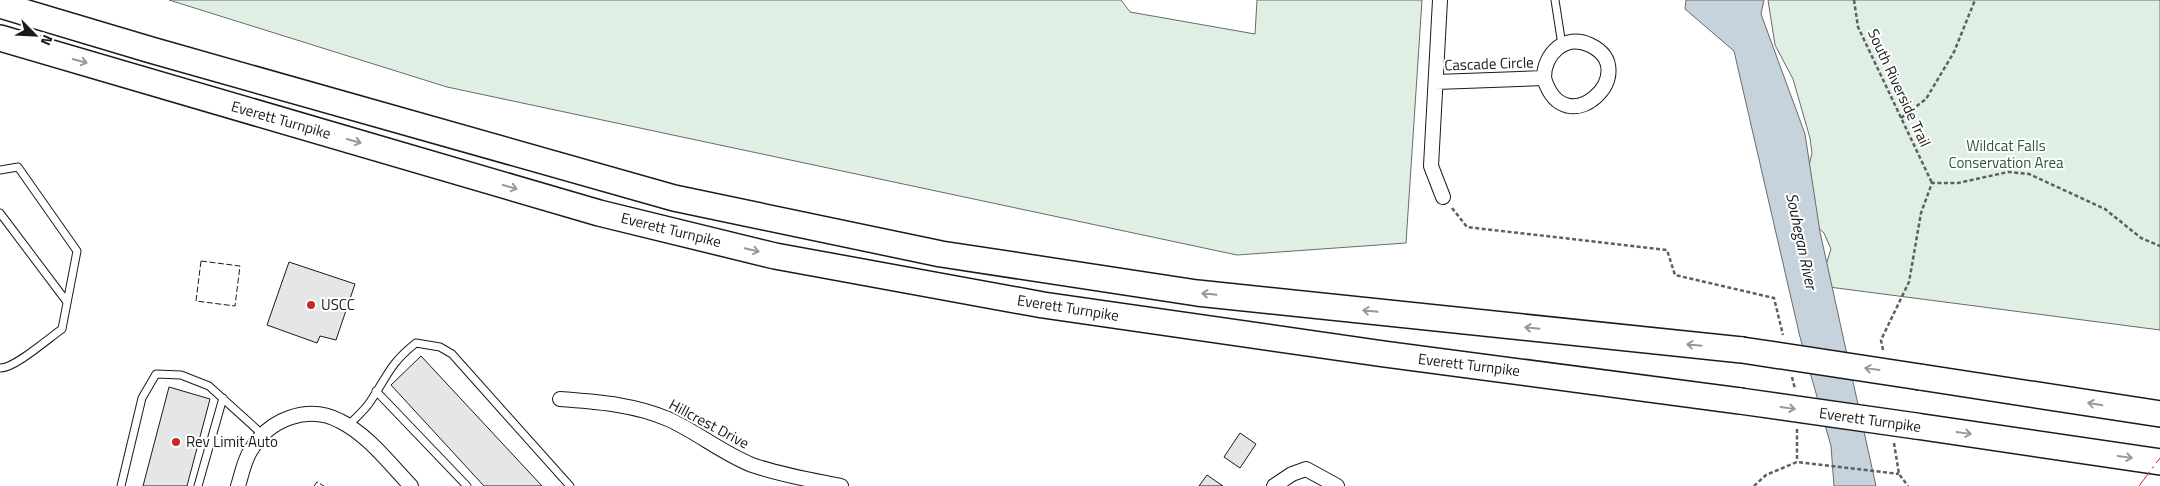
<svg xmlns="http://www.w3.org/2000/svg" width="2160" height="486" font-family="'Titillium Web',sans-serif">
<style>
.green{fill:#e0efe3;stroke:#6a6a6a}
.water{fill:#c6d2dc;stroke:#6a6a6a}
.building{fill:#e6e6e6;stroke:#1a1a1a}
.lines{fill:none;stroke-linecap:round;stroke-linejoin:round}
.service-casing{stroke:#1a1a1a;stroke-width:9}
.minor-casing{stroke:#1a1a1a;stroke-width:16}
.motorway-casing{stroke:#1a1a1a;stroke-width:28}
.path{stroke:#5f5f5f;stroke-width:2.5;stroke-dasharray:4 2.5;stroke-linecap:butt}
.service{stroke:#fff;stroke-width:7}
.minor{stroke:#fff;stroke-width:14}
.motorway{stroke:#fff;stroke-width:25}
.motorway-bridge-casing{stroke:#1a1a1a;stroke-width:28;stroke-linecap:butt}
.motorway-bridge{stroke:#fff;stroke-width:25}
.fence{stroke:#1a1a1a;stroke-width:1;stroke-dasharray:6 2.5;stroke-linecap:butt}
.power{stroke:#c62828;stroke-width:1;stroke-dasharray:18 4 2.5 4;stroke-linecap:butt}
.oneway{stroke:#989898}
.poi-dot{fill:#c62828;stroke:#fff;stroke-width:2}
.labels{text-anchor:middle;stroke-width:4;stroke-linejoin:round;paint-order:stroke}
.street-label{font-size:15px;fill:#1a1a1a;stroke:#fff}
.park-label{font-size:15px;fill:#2b5a34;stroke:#fff}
.poi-label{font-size:15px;fill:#1a1a1a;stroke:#fff;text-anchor:start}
.water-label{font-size:16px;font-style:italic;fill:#1a1a1a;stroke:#fff}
</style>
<rect width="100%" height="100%" fill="#fff"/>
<path class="green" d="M169 0H1121L1130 12 1255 34 1257 0H1422L1406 243 1237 255 447 87Z
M1768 0H2160V330L1829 287 1826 265 1831 249 1824 233 1815 225 1808 170 1812 153 1810 138 1793 79 1775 45Z"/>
<path class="water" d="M1686 0H1764L1761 14 1805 134 1820 232 1876 486H1834L1831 446 1800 337 1734 51 1685 9Z"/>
<path class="building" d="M289 262 355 284 336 340 320 336 317 343 267 325Z
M421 356 542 486H484L391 385Z
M169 387 210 399 187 486H143Z
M1240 433 1256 444 1240 468 1224 457Z
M1207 475 1223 486H1199Z"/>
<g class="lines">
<defs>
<path id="service" d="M1555 0 1562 45
M0 170 18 167 77 251 62 329C49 338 14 369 0 368
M0 213 67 302
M376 391 467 486
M348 426C355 418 364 411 370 402 387 377 390 363 416 343L440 347 452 354 570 486
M121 486 142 398 156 374 181 375 209 386 262 434
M198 486 223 398"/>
<path id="minor" d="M1440 0 1431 166 1443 197
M1436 82 1544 78C1565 147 1644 71 1590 45 1565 33 1544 54 1544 78
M560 399C597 402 633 404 668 419 697 432 722 453 752 465 781 475 811 480 841 486
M238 486C242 474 244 460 251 450 269 419 308 404 340 421 368 435 389 463 411 486
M1274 486 1292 474 1306 469 1337 486"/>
<path id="motorway" d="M0 5 151 50 674 198 941 254 1197 293 1742 350
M0 38 599 213 775 256 1043 305 1384 354 1740 401
M1920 377 2160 414
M1916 426 2160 462"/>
</defs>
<use href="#service" class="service-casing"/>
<use href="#minor" class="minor-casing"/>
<use href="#motorway" class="motorway-casing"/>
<path class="path" d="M1854 0 1858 27 1932 183
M1901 118 1926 99 1954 52 1975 0
M1452 208 1467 227 1667 250 1675 275 1774 298 1783 335
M1883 350 1881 340 1909 282 1921 213 1932 183H1958L2008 172 2029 174 2105 209 2141 238 2160 246
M1792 377 1795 389
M1797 429V462
M1894 443 1899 474 1908 486
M1754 486 1766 475 1797 462 1899 474"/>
<use href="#service" class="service"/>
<use href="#minor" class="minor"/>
<use href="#motorway" class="motorway"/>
<defs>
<path id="motorway-bridge" d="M1742 350 1920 377
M1740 401 1916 426"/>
</defs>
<use href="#motorway-bridge" class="motorway-bridge-casing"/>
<use href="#motorway-bridge" class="motorway-bridge"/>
<path class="fence" d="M201 261 240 266 235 306 196 301Z
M314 486 317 482 324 486"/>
<path class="power" d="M2139 486 2160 458"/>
</g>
<defs><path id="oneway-shaft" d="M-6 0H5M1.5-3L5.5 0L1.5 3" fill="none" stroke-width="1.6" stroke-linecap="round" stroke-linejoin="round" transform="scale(1.25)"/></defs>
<g class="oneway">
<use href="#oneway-shaft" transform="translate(80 61) rotate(16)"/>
<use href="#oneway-shaft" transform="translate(354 141) rotate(16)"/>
<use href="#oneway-shaft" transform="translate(510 187) rotate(16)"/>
<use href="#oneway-shaft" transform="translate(752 250) rotate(14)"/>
<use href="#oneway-shaft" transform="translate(1209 294) rotate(-174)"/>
<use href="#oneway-shaft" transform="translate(1370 311) rotate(-174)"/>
<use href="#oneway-shaft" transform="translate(1532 328) rotate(-174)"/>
<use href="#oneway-shaft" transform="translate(1694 345) rotate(-174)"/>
<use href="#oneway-shaft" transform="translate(1872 369) rotate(-172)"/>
<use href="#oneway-shaft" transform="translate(2095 404) rotate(-171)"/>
<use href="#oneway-shaft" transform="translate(1788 408) rotate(8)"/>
<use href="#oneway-shaft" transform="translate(1964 433) rotate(8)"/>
<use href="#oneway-shaft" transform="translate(2125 457) rotate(8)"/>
</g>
<g class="poi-dot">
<circle cx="311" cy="305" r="5"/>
<circle cx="176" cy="442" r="5"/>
</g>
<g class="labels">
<g class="street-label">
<text transform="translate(1489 64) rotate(-2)" y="5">Cascade Circle</text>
<text transform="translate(1899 88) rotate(65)" y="5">South Riverside Trail</text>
<text transform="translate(281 120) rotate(16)" y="5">Everett Turnpike</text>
<text transform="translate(671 230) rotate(14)" y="5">Everett Turnpike</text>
<text transform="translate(1068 308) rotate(9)" y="5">Everett Turnpike</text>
<text transform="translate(1469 365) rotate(7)" y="5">Everett Turnpike</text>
<text transform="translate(1870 420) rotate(8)" y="5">Everett Turnpike</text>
<text transform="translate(709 424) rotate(28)" y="5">Hillcrest Drive</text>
</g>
<g class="park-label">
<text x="2006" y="151">Wildcat Falls<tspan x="2006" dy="17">Conservation Area</tspan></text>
</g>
<g class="poi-label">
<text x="321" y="310">USCC</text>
<text x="186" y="447">Rev Limit Auto</text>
</g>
<g class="water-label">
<text transform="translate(1802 241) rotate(78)" y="6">Souhegan River</text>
</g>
</g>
<g transform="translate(35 35) rotate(114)" stroke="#ffffff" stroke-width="4" paint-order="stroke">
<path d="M0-4L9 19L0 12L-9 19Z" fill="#1a1a1a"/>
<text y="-8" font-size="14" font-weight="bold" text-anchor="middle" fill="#1a1a1a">N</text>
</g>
</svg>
